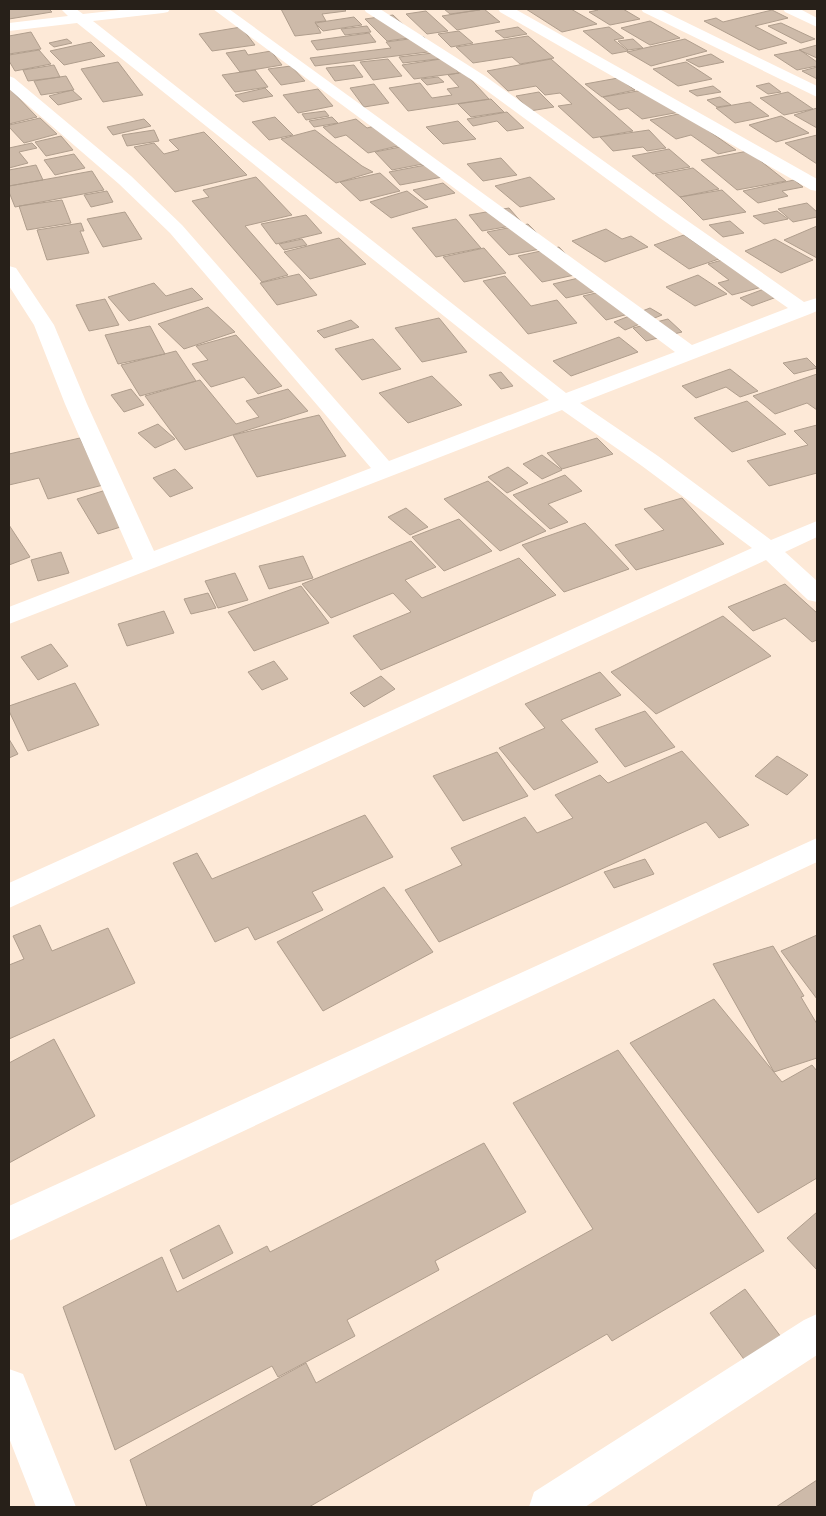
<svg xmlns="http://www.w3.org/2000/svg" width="826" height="1516" font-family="'Space Grotesk',sans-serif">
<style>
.building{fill:#cdbaa9;stroke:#b09e8d}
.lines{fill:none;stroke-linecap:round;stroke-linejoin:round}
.minor{fill:#fff;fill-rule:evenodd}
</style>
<rect width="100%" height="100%" fill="#fde9d7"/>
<path class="building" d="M9 9H49L52 12 9 19Z
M281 9H344L346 11 322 14 326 21 315 22 321 33 295 36Z
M444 9H479L480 10 450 14Z
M484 9 500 22 457 30 442 16Z
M526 9H571L597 24 562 32Z
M595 9H623L640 19 610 25 589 12 598 10Z
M772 10 788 18 755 26 787 43 759 50 704 21 716 18 723 22Z
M426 11 448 31 427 34 406 14Z
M393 15 416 37 387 41 365 19Z
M354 17 362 25 323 31 315 23Z
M650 21 680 38 650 45 621 28Z
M781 23 815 39 801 43 768 26Z
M367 26 371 32 345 35 341 29Z
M241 27 255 45 212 51 199 34Z
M518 27 527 34 504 38 495 31Z
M609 27 624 38 614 40 628 51 612 54 583 31Z
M459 31 473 43 451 47 438 34Z
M31 32 41 49 9 54V36Z
M369 33 376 42 317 50 311 41Z
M528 36 554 58 520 64 512 57 473 63 456 47Z
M424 37 436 51 315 66 310 58 391 48 386 42Z
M67 39 72 43 54 47 49 43Z
M633 39 643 48 628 50 618 41Z
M685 39 707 51 651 66 627 52Z
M91 42 105 56 64 65 50 51Z
M817 45V58L799 50Z
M39 50 51 64 15 71 9 61V55Z
M245 50 248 55 271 51 282 65 240 72 226 53Z
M800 50 817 62V66L797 70 774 55Z
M441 52 446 58 403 63 399 57Z
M711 54 724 62 699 67 686 60Z
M447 58 459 73 414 79 402 65Z
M388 59 402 76 373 80 360 62Z
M551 59 633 131 593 138 558 106 572 104 560 93 545 95 536 86 508 91 487 71Z
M118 62 143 95 103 102 81 69Z
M686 62 712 79 678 86 653 69Z
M54 65 60 77 28 81 23 70Z
M354 65 363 77 335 81 326 68Z
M291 66 305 81 281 85 268 69Z
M817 67V79L802 71Z
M255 70 268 87 235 92 222 75Z
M464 72 489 99 408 111 389 88 420 83 432 98 452 95 447 89 459 87 448 75Z
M66 76 74 90 41 95 34 81Z
M438 77 444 82 427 85 421 79Z
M618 78 635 90 602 97 585 84Z
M769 83 781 92 768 94 756 86Z
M374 84 389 103 364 107 350 88Z
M713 86 721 92 697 96 689 91Z
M9 88 37 117 9 124Z
M265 88 273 96 243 102 235 95Z
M318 89 333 106 298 113 283 95Z
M649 89 680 112 642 119 628 108 619 110 603 97Z
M72 90 82 99 58 105 49 96Z
M539 92 554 107 530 111 516 96Z
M788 92 813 109 784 115 760 98Z
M720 97 731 105 717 107 707 100Z
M491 99 504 112 471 117 458 104Z
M750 102 769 116 735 123 716 108Z
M817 108V128L794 115Z
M325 111 329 116 306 120 302 114Z
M507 112 524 128 507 131 497 121 473 126 467 119Z
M683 113 736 150 718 154 691 135 676 139 650 120Z
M781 116 809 133 776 142 749 125Z
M275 117 293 135 269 140 252 122Z
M332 117 338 123 314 127 309 121Z
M40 118 57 134 24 143 9 127V125Z
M144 119 151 126 113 135 107 127Z
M356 119 367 128 378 125 402 145 368 153 346 135 335 138 323 127Z
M458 121 476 139 443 144 426 127Z
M154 130 159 141 127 146 122 135Z
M315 130 362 166 373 172 336 183 281 139Z
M649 130 666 148 647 151 643 147 613 151 600 137Z
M204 132 247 175 175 192 134 147 154 143 164 154 179 150 169 140Z
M817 135V164L785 143Z
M61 136 73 150 46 156 35 142Z
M32 143 37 148 19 152 28 163 9 168V148Z
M410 145 428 163 392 170 375 152Z
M669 149 690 167 653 174 632 156Z
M748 151 786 181 737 190 701 160Z
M74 154 85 168 55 175 44 160Z
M501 158 517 175 483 181 467 164Z
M436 163 448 176 400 185 389 172Z
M36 165 43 180 9 186V170Z
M693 168 719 189 680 197 655 175Z
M92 171 104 190 15 207 9 192V186Z
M380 173 400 191 360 201 340 182Z
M256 177 292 215 245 226 288 275 262 282 192 201 209 197 203 190Z
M530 177 555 199 520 207 495 186Z
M794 180 803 187 782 191 788 196 758 203 743 191Z
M443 183 455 193 425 200 413 190Z
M722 190 746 212 703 220 680 197Z
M107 191 113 202 91 207 84 195Z
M407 191 428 207 391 218 370 202Z
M62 200 71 223 27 230 19 206Z
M807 203 817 212V217L793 222 778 209Z
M509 208 523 224 482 231 469 215Z
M777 211 788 219 764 224 753 216Z
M125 212 142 239 103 247 87 219Z
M306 215 322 233 276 244 261 224Z
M456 219 481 248 436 257 412 228Z
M730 221 744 233 723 237 709 225Z
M81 223 84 231H80L89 253 47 260 37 230Z
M528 224 551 247 509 255 487 232Z
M817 226V258L784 240Z
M606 229 622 239 631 236 648 247 605 262 572 241Z
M684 235 719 259 689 269 654 245Z
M339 238 366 264 310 279 284 252Z
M302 239 307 245 284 250 279 244Z
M775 239 813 260 781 273 745 251Z
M559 247 584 273 542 282 518 256Z
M484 248 506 273 464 282 443 257Z
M729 258 766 286 732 295 718 283 729 280 708 264Z
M299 274 317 295 277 305 260 283Z
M698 275 727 294 695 306 666 287Z
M505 276 531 306 557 300 577 323 528 334 483 281Z
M587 276 601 290 566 298 553 284Z
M154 283 166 296 192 288 203 299 129 321 108 297Z
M772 286 785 294 752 306 740 298Z
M613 289 636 312 606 320 583 296Z
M105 299 119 325 89 331 76 305Z
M208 307 235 332 184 349 158 324Z
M650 308 662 315 625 330 614 322Z
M439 318 467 352 422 362 395 328Z
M668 319 682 332 646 341 633 328Z
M351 320 359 327 324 338 317 331Z
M150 326 165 354 118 364 105 335Z
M236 335 282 386 258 394 244 377 211 387 192 364 208 360 196 346Z
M619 337 638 352 571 376 553 361Z
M373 339 401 369 362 380 335 349Z
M176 351 196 381 140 396 121 365Z
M807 358 817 368 794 374 783 363Z
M730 369 758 391 740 397 726 387 696 398 682 386Z
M501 372 513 386 501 389 489 375Z
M817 374V410L807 403 775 414 753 396Z
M432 376 462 405 408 423 379 393Z
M200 380 236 424 259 417 246 401 288 389 308 411 185 450 145 396Z
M131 389 144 405 124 412 111 395Z
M747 401 786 434 732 452 694 418Z
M319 415 346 456 257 477 233 435Z
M158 424 175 439 155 448 138 433Z
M817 425V473L769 486 747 461 808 445 794 431Z
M80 438 94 468 115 482 48 499 39 478 9 485V454Z
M597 438 613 454 562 469 547 453Z
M542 455 562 470 542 479 523 464Z
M508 467 528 483 507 493 488 477Z
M175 469 193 488 170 497 153 478Z
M565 475 582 491 548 504 568 522 550 529 513 495Z
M488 481 546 531 500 551 444 499Z
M106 490 127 525 98 534 77 499Z
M682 498 724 544 636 570 615 545 664 530 644 509Z
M406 508 428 527 410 535 388 517Z
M459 519 492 551 444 571 412 537Z
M585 523 629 569 564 592 522 545Z
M9 525 30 557 9 565Z
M411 541 436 567 405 580 422 598 519 558 556 595 381 670 353 636 411 612 393 593 331 618 302 584Z
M61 552 69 573 38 581 31 560Z
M303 556 313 578 269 589 259 566Z
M235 573 248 600 218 608 205 581Z
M785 584 817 613V640L812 642 785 618 753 631 728 607Z
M301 586 329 623 254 651 228 612Z
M208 593 216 608 191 614 184 599Z
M164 611 174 633 127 646 118 624Z
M723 616 771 656 656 714 611 672Z
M51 644 68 666 38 680 21 657Z
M274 661 288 679 262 690 248 672Z
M600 672 621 695 561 720 598 762 534 790 499 748 545 728 525 704Z
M381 676 395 689 364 707 350 693Z
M75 683 99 725 28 751 9 711V706Z
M645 711 675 747 625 767 595 729Z
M9 739 18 754 9 758Z
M682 751 749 825 719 838 706 822 439 942 405 890 462 865 451 848 525 817 537 833 573 818 555 795 600 775 608 783Z
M497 752 528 796 463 821 433 776Z
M777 756 808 775 787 795 755 776Z
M365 815 393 857 312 892 323 910 255 940 248 927 215 942 173 863 197 853 212 879Z
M645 859 654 874 614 888 604 872Z
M384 887 433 952 323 1011 277 942Z
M40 925 52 951 108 928 135 983 9 1039V965L24 959 13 936Z
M817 935V999L781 951Z
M773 946 804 996 801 997 817 1024V1058L774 1072 713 964Z
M714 999 782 1082 812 1065 817 1071V1178L758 1213 630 1043Z
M54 1039 95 1116 9 1163V1063Z
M618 1050 764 1251 612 1341 607 1334 309 1507H147L130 1460 306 1363 316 1383 593 1229 513 1103Z
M484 1143 526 1212 435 1261 439 1270 347 1320 355 1336 278 1377 272 1366 115 1450 63 1307 162 1257 177 1292 267 1246 270 1252Z
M817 1212V1270L787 1238Z
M219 1225 233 1253 183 1279 170 1250Z
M745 1289 781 1337 746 1362 710 1313Z
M817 1480V1507H776Z"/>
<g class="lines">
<path class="minor" d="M61 9H76L83 14 129 9H170L168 12 163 13 93 21 566 393 675 352 213 9H229L692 345 788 308 660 218 475 82 366 12 364 9H380L485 76 672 210 804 302 817 298V311L810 314 580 403 658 456 771 540 817 521V537L785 552 817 581V602L808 600 766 560 9 908V883L752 548 642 466 562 410 9 624V607L133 559 65 404 34 325 9 286V266L16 268 54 325 87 404 154 551 371 468 170 233 119 184 9 89V76L14 78 131 176 182 225 389 461 549 400 77 23 9 31V23L68 16Z
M498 9H515L817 179V191L811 190 500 12Z
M641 9H659L817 86V97L643 12Z
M783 9H800L817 18V27L785 12Z
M817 838V862L9 1241V1206Z
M817 1314V1355L585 1507H529L534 1492 804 1320Z
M9 1369 23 1374 76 1507H36L9 1438Z"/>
</g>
<rect width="826" height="1516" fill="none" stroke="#272019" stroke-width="20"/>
</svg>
